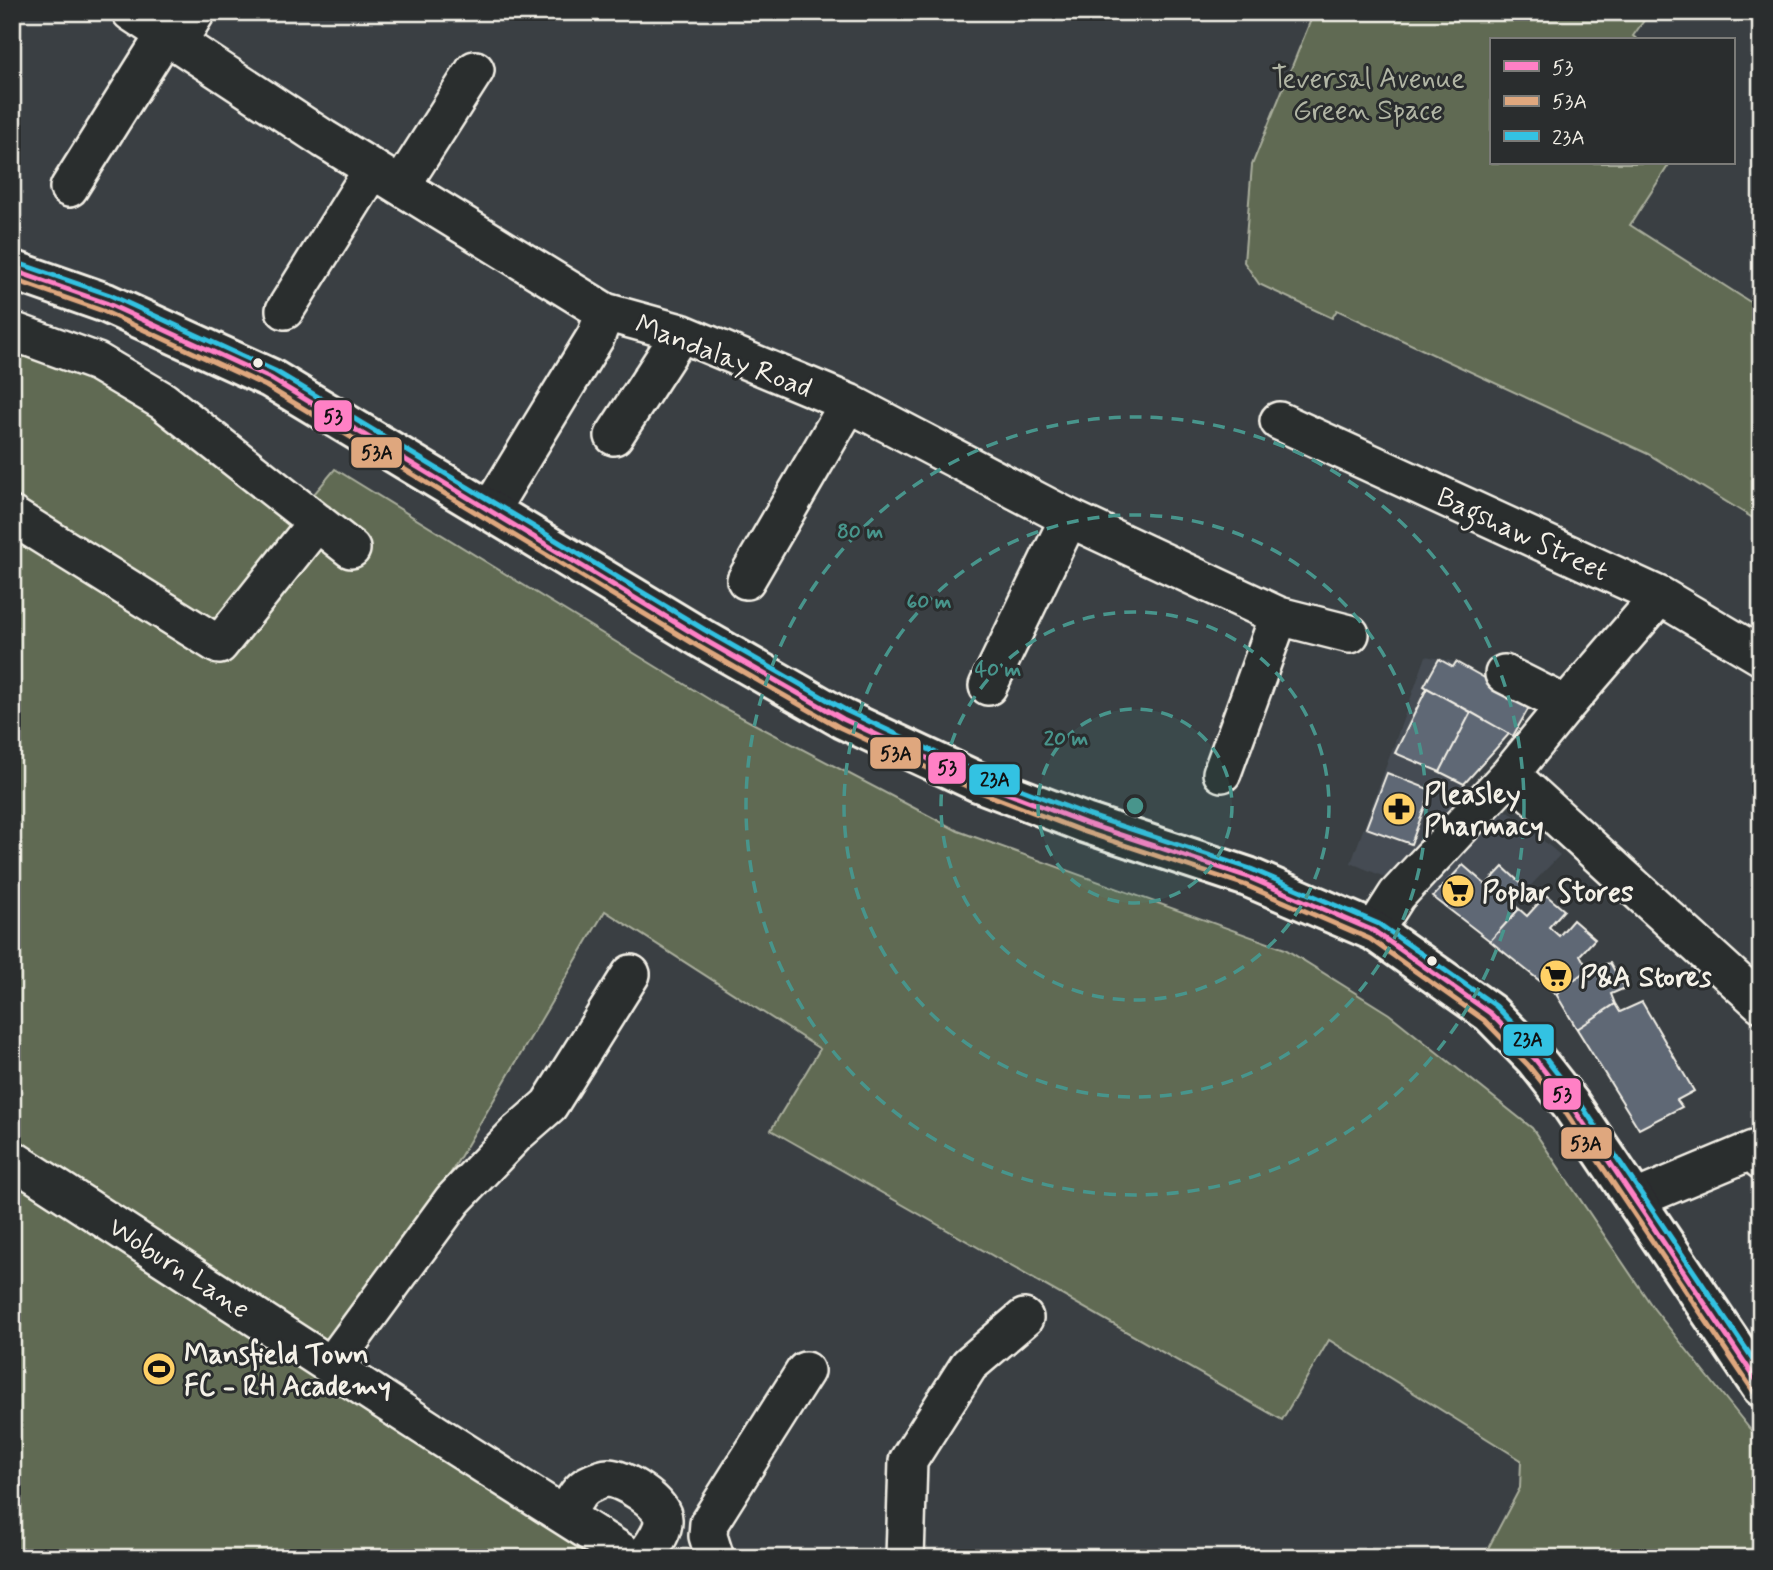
<svg xmlns="http://www.w3.org/2000/svg" width="1773" height="1570" font-family="Mynerve,sans-serif">
<style>
.built{fill:#454b52}
.green{fill:#606b52;stroke:#aaae9d;stroke-width:2}
.building{fill:#5f6875;stroke:#f4f1e8;stroke-width:2}
.lines{fill:none;stroke-linecap:round;stroke-linejoin:round}
.minor-casing{stroke:#f4f1e8;stroke-width:42}
.highway-casing{stroke:#f4f1e8;stroke-width:44}
.minor{stroke:#2a2d2e;stroke-width:37}
.highway{stroke:#2a2d2e;stroke-width:38}
.bus-1-casing{stroke:#2a2d2e;stroke-width:10}
.bus-2-casing{stroke:#2a2d2e;stroke-width:10}
.bus-3-casing{stroke:#2a2d2e;stroke-width:10}
.bus-1{stroke:#ff80c5;stroke-width:5}
.bus-2{stroke:#dfa77e;stroke-width:5}
.bus-3{stroke:#33c2e2;stroke-width:5}
.ring{fill:none;stroke:#48958c;stroke-width:3.5;stroke-dasharray:12 9}
.bus-dot{fill:#f4f1e8;stroke:#2a2d2e;stroke-width:2.5}
.labels{text-anchor:middle;stroke-width:6;stroke-linejoin:round;paint-order:stroke}
.park-label{font-size:28px;fill:#b1b5a4;stroke:#2a2d2e}
.street-label{font-size:28px;fill:#f4f1e8;stroke:#2a2d2e}
.poi-label{font-size:28px;font-weight:bold;fill:#f4f1e8;stroke:#2a2d2e;text-anchor:start}
.centre{fill:#48958c;stroke:#2a2d2e;stroke-width:3.5}
.ring-label{font-size:21px;text-anchor:middle;font-weight:bold;fill:#48958c;stroke:#2a2d2e;stroke-width:6;stroke-linejoin:round;paint-order:stroke}
.line-badge{stroke:#2a2d2e;stroke-width:2.5}
.pale-badge-label{font-size:19px;text-anchor:middle;font-weight:bold;fill:#111}
</style>
<rect width="100%" height="100%" fill="#3a3f43"/>
<filter id="ink" filterUnits="userSpaceOnUse"><feTurbulence type="fractalNoise" baseFrequency=".0143" numOctaves="2"/><feDisplacementMap in="SourceGraphic" scale="14" xChannelSelector="R" yChannelSelector="G"/><feConvolveMatrix kernelMatrix="1 2 1 2 8 2 1 2 1" color-interpolation-filters="sRGB"/></filter>
<g filter="url(#ink)">
<path class="built" d="M1426 656 1456 662 1531 704 1513 736 1509 735 1454 796 1510 812 1560 855 1514 903 1519 909 1490 941 1433 897 1351 863Z"/>
<path class="green" d="M1314 12H1650L1633 36 1638 40H1491V163H1670L1630 225 1761 309V523L1648 454 1337 310 1332 318 1259 284 1244 262 1252 165Z
M12 343 95 371 293 519 335 469 720 706 958 831 1285 949 1389 1014 1532 1128 1654 1309 1761 1443V1558H1483L1520 1488 1521 1460 1329 1340 1282 1420 771 1130 820 1049 605 911 426 1215 328 1341 302 1332 12 1140Z
M12 1181 598 1558H12Z"/>
<path class="building" d="M1439 659 1453 667 1456 662 1531 704 1513 736 1424 686Z
M1427 688 1471 712 1440 772 1395 753Z
M1471 712 1509 734 1464 784 1440 772Z
M1387 773 1431 790 1411 844 1366 828Z
M1463 865 1486 885 1503 867 1527 889 1513 904 1519 909 1490 941 1433 897Z
M1546 895 1564 910 1549 927 1559 936 1573 920 1595 939 1580 955 1588 969 1556 994 1490 941 1519 909 1527 916Z
M1610 963 1625 988 1611 994 1615 1004 1577 1029 1556 994 1588 969Z
M1642 1002 1694 1091 1677 1100 1682 1107 1639 1129 1577 1029 1615 1004 1620 1012Z"/>
<g class="lines">
<defs>
<path id="minor" d="M131 12 324 139 605 312 681 333 849 403 1069 518 1279 616 1350 634
M177 43 196 12
M401 186 475 70
M69 188 165 35
M285 310 373 169
M12 331 97 362 163 401 351 549
M1279 421 1660 596 1761 656
M614 436 681 333
M490 510 596 336 605 312
M12 516 219 645 317 522
M746 580 849 403
M1504 674 1566 705
M988 686 1069 518
M1222 773 1279 616
M1510 774 1761 1003
M1374 931 1397 895 1510 774 1566 705 1660 596
M12 1159 439 1436 631 1558
M1636 1199 1753 1150 1761 1160
M333 1366 342 1351 453 1200 517 1133 549 1105 631 974
M565 1515C571 1506 578 1490 588 1485 594 1482 602 1478 608 1478 624 1479 662 1502 663 1519 664 1533 651 1547 644 1558
M715 1558 708 1536 709 1523 805 1371
M905 1558 908 1461 969 1365 1024 1318"/>
<path id="highway" d="M12 270 106 303 270 378 701 638 843 719 978 782 1085 823 1248 877 1374 931 1490 1013 1535 1059 1571 1105 1761 1387"/>
</defs>
<use href="#minor" class="minor-casing"/>
<use href="#highway" class="highway-casing"/>
<use href="#minor" class="minor"/>
<use href="#highway" class="highway"/>
<defs>
<path id="bus-1" d="M12 270 106 303 270 378 701 638 843 719 978 782 1085 823 1248 877 1374 931 1490 1013 1535 1059 1571 1105 1761 1387"/>
<path id="bus-2" d="M12 279 103 311 266 386 696 645 839 727 975 790 1082 831 1245 885 1370 939 1484 1020 1528 1065 1564 1110 1754 1392"/>
<path id="bus-3" d="M15 262 110 295 275 371 705 630 847 711 981 774 1088 815 1251 869 1379 924 1496 1006 1542 1054 1578 1100 1761 1371"/>
</defs>
<use href="#bus-1" class="bus-1-casing"/>
<use href="#bus-2" class="bus-2-casing"/>
<use href="#bus-3" class="bus-3-casing"/>
<use href="#bus-1" class="bus-1"/>
<use href="#bus-2" class="bus-2"/>
<use href="#bus-3" class="bus-3"/>
</g>
</g>
<circle cx="1135" cy="806" r="97" fill="#48958c" fill-opacity=".12"/>
<g class="ring">
<circle cx="1135" cy="806" r="97"/>
<circle cx="1135" cy="806" r="194"/>
<circle cx="1135" cy="806" r="291"/>
<circle cx="1135" cy="806" r="389"/>
</g>
<defs>
<symbol id="pharmacy-disc" viewBox="-11 -11 22 22"><circle r="9.5" fill="#ffd166" stroke="#2a2d2e"/><path d="M-2-6h4v4h4v4h-4v4h-4v-4h-4v-4h4Z" fill="#111"/></symbol>
<symbol id="supermarket-disc" viewBox="-11 -11 22 22"><circle r="9.5" fill="#ffd166" stroke="#2a2d2e"/><path d="M-6-5.5h2.5l.6 2H6L4.5 2H-2.5L-4.4-4H-6ZM-1.5 3.2a1.3 1.3 0 1 0 .1 0ZM3 3.2a1.3 1.3 0 1 0 .1 0Z" fill="#111"/></symbol>
<symbol id="stadium-disc" viewBox="-11 -11 22 22"><circle r="9.5" fill="#ffd166" stroke="#2a2d2e"/><path d="M0-5a6.5 5 0 1 0 0 10a6.5 5 0 1 0 0-10ZM-3.5-1.8h7v3.6h-7Z" fill="#111"/></symbol>
</defs>
<g fill-rule="evenodd">
<use href="#pharmacy-disc" x="1380" y="790" width="38" height="38"/>
<use href="#supermarket-disc" x="1439" y="872" width="38" height="38"/>
<use href="#supermarket-disc" x="1537" y="957" width="38" height="38"/>
<use href="#stadium-disc" x="140" y="1350" width="38" height="38"/>
</g>
<g class="bus-dot">
<circle cx="258" cy="363" r="6"/>
<circle cx="1432" cy="961" r="6"/>
</g>
<g class="labels">
<g class="park-label">
<text x="1368" y="87">Teversal Avenue<tspan x="1368" dy="32">Green Space</tspan></text>
</g>
<g class="street-label">
<text transform="translate(724 355) rotate(21)" y="10">Mandalay Road</text>
<text transform="translate(1523 533) rotate(25)" y="10">Bagshaw Street</text>
<text transform="translate(180 1267) rotate(33)" y="10">Woburn Lane</text>
</g>
<g class="poi-label">
<text x="1424" y="803">Pleasley<tspan x="1424" dy="32">Pharmacy</tspan></text>
<text x="1482" y="901">Poplar Stores</text>
<text x="1580" y="986">P&amp;A Stores</text>
<text x="184" y="1363">Mansfield Town<tspan x="184" dy="32">FC - RH Academy</tspan></text>
</g>
</g>
<circle cx="1135" cy="806" r="10" class="centre"/>
<g class="ring-label">
<text x="860" y="538">80 m</text>
<text x="929" y="608">60 m</text>
<text x="998" y="676">40 m</text>
<text x="1066" y="745">20 m</text>
</g>
<g class="line-badge">
<rect x="313" y="399" width="40" height="34" rx="7" fill="#ff80c5"/>
<rect x="350" y="436" width="53" height="33" rx="7" fill="#dfa77e"/>
<rect x="869" y="736" width="53" height="34" rx="7" fill="#dfa77e"/>
<rect x="927" y="751" width="40" height="34" rx="7" fill="#ff80c5"/>
<rect x="968" y="763" width="53" height="33" rx="7" fill="#33c2e2"/>
<rect x="1502" y="1023" width="53" height="34" rx="7" fill="#33c2e2"/>
<rect x="1542" y="1077" width="40" height="34" rx="7" fill="#ff80c5"/>
<rect x="1560" y="1126" width="53" height="34" rx="7" fill="#dfa77e"/>
</g>
<g class="pale-badge-label">
<text x="333" y="423">53</text>
<text x="377" y="459">53A</text>
<text x="896" y="760">53A</text>
<text x="947" y="774">53</text>
<text x="995" y="786">23A</text>
<text x="1528" y="1046">23A</text>
<text x="1562" y="1101">53</text>
<text x="1586" y="1150">53A</text>
</g>
<rect width="1773" height="1570" fill="none" stroke="#2a2d2e" stroke-width="42"/>
<rect x="21" y="21" width="1731" height="1528" fill="none" stroke="#f4f1e8" stroke-width="2.5" filter="url(#ink)"/>
<rect x="1490" y="38" width="245" height="126" fill="#2a2d2e" stroke="#7b7b78" stroke-width="2"/>
<rect x="1504" y="61" width="35" height="10" fill="#ff80c5" stroke="#7b7b78" stroke-width="2"/>
<text x="1552" y="74" font-size="21" fill="#f4f1e8">53</text>
<rect x="1504" y="96" width="35" height="10" fill="#dfa77e" stroke="#7b7b78" stroke-width="2"/>
<text x="1552" y="108" font-size="21" fill="#f4f1e8">53A</text>
<rect x="1504" y="131" width="35" height="10" fill="#33c2e2" stroke="#7b7b78" stroke-width="2"/>
<text x="1552" y="144" font-size="21" fill="#f4f1e8">23A</text>
</svg>
